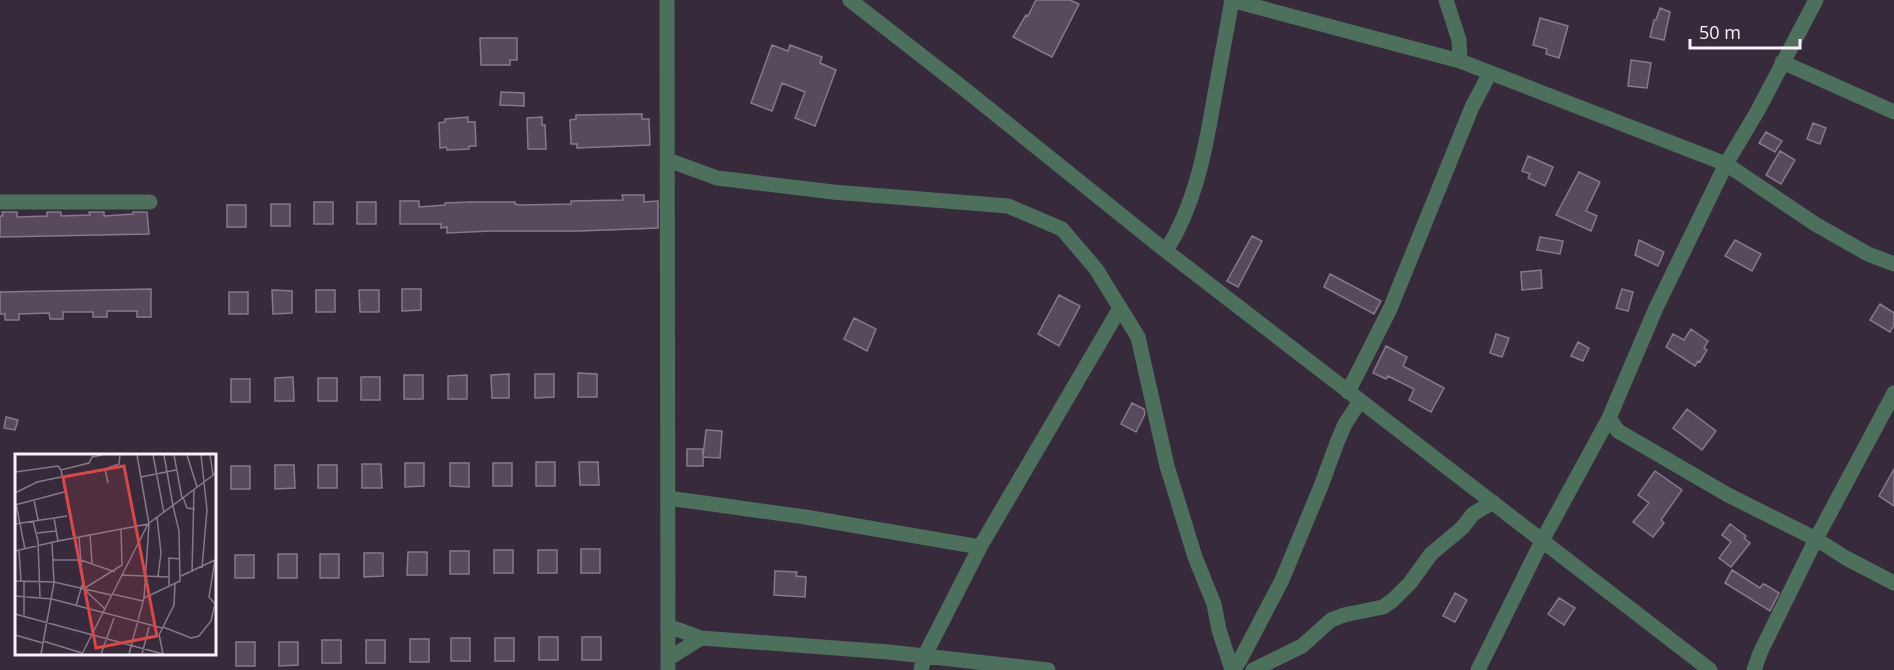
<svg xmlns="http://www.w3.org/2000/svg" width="1894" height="670" font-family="'Open Sans',sans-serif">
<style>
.building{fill:#574a5c;stroke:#86798c;stroke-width:1.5}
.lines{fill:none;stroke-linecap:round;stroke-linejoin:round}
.minor{stroke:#4c705b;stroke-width:15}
.inset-road{fill:none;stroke:#847a88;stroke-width:1.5}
.view{fill:#db4648;fill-opacity:0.15;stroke:#db4648;stroke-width:3}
.inset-edge{fill:none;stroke:#f8f0fb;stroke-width:3}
</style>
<rect width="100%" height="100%" fill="#372b3b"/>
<path class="building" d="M1036 0H1070L1079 4 1052 57 1013 37 1026 15 1028 16Z
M1660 8 1670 12 1664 40 1650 37 1654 20H1656Z
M1540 18 1568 26 1559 58 1546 54 1547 49 1533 45Z
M480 38H517V60H510V65H481Z
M772 45 788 51 790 45 822 57 820 63 836 70 815 126 795 118 805 92 782 83 772 111 751 103Z
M1631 60 1651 63 1647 88 1628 86Z
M501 92 524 93V106L500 105Z
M642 114V119H649L650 145 577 148V144H571L570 120 576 119V115Z
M468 117V122H475L476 146H469V149L447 150 446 147 440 148 439 123 445 122V119Z
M542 117V125H545L546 149H528L527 118Z
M1813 123 1826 128 1820 144 1807 139Z
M1766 132 1782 141 1775 152 1759 143Z
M1780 151 1795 160 1781 184 1766 175Z
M1528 156 1553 167 1545 186 1528 178 1530 174 1522 171Z
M1579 172 1600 182 1586 211 1597 216 1591 231 1556 215Z
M622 195H644V202L658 201V228L580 231H491L447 233V227L441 228V224H400V201H419V207L445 205V203L471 202H515V204L520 205 571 204V201L623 200Z
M314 202H333V224H314Z
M357 202H376V224H357Z
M271 204H290V226H271Z
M227 205H246V227H227Z
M2 212H17V217L47 216V212H61V216L90 215 89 212H104V216L133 214V212H147L149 234 0 237V216H3Z
M1252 236 1262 241 1238 287 1227 281Z
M1540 237 1563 241 1560 254 1537 250Z
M1639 240 1664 252 1658 266 1635 255Z
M1735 240 1761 254 1752 271 1725 256Z
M1541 270 1542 288 1522 290 1521 272Z
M1330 274 1381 301 1374 314 1324 287Z
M151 289V317H137V311H107V317H93V312H63V319H50L49 313 19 314V320H5V314H0V292Z
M402 289H421V310L402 311Z
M1622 289 1633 292 1628 311 1616 308Z
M272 290 292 291V313L273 314Z
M316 290H335V312H316Z
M359 290H379V312H360Z
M229 292H248V314H229Z
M1059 295 1080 306 1059 346 1038 334Z
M1880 304 1894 313V325L1890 332 1870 320Z
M854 318 876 329 867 351 844 339Z
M1691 329 1708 341 1704 348 1707 350 1700 362 1698 361 1695 366 1666 347 1673 334 1684 340Z
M1496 334 1509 338 1502 357 1490 353Z
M1578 342 1589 348 1583 361 1571 356Z
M1386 346 1407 357 1403 366 1444 388 1431 412 1409 400 1414 389 1388 376 1386 379 1373 373Z
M578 373 597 374V397H578Z
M509 374V398H492L491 375Z
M535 374H554V397L535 398Z
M404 375H423V399H404Z
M467 375V399H448V376Z
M293 377 294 401H275V378Z
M361 377H380V400H361Z
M318 378H337V401H318Z
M231 379H250V402H231Z
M1132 403 1144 409 1145 414 1136 432 1121 424Z
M1687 409 1716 431 1702 450 1673 428Z
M6 417 18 420 15 430 4 428Z
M706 430 722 431 720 458 703 457V466H687V449H703V456Z
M536 462H555V486H536Z
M579 462H598L599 485H580Z
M405 463H424V486L405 487Z
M450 463H469V487L450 486Z
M493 463H512V486H493Z
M362 464H381L382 488H362Z
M275 465H294L295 488 275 489Z
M318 465H337V488H318Z
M231 466H250V489H231Z
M1894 469V506L1879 496Z
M1655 471 1682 490 1661 520 1664 523 1653 537 1633 522 1649 503 1638 495Z
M1730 524 1746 536 1744 538 1750 543 1731 567 1719 558 1731 542 1722 535Z
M581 549H600V573H581Z
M494 550H513V573H494Z
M538 550H557V573H538Z
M450 551H469V574H450Z
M408 552H427V575H407Z
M364 553H383V576L364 577Z
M278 554H297V578H278Z
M320 554H339V578H320Z
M235 555H254V578H235Z
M1732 570 1760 588 1763 584 1766 585 1779 593 1770 611 1725 583Z
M775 571 797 572 796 576 806 577 805 597 774 595Z
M1455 593 1467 600 1455 622 1443 616Z
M1559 598 1575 608 1564 625 1548 614Z
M539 637H558V660H539Z
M582 637H601V660H582Z
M451 638H470V661H451Z
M495 638H514V661H495Z
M410 639H429V662H410Z
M322 640H341V663H322Z
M366 640H385V663H366Z
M236 642H255V666H236Z
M279 642H298V665L279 666Z"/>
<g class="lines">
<path class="minor" d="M667 0 668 670
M850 0 963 88 1166 251 1710 670
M1231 0 1460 61 1726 164 1815 224 1868 254 1894 264
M1446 0 1459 40 1460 61
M1782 62 1894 112
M668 160 717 178 833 192 1008 206 1062 229 1096 269 1138 337 1167 466 1195 557 1214 604 1219 630 1232 670
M0 202H150
M1166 251C1195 205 1205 152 1214 99 1220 66 1226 33 1232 0
M1348 392 1390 309 1472 107 1490 73
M1609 418 1618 431 1728 495 1816 539 1846 558 1894 583
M668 498 805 517 980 547
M668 626 701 638 889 652 1048 670
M668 659 701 638
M921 670 925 655 980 547 1120 308
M1233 670 1240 660 1282 580 1321 486 1338 440 1345 424 1360 401
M1253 670 1302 646 1331 620 1344 615 1383 607 1393 600 1410 583 1431 554 1462 528 1473 514 1493 502
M1478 670 1542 541 1609 418 1656 308 1726 164 1757 112 1816 0
M1754 670 1760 653 1816 539 1894 393"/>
</g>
<g transform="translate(15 454)">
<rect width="201" height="201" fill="#372b3b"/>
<path class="inset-road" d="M138 1 149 59M149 1 158 52M159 1 167 44M172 1 182 33M186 1 189 28M195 1 198 21M46 16 59 84M0 18 43 12 46 16 74 9 77 3 87 1M126 23 161 16M93 29 90 15 104 10 105 1M0 39 22 28 46 23M168 43 172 54 180 55M19 46 23 66M1 50 10 95M0 51 49 38M142 63 146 99 143 122M39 64 43 87 133 70M18 67 23 87 25 143M0 70 52 62M22 79 41 77M75 80 77 109M64 83 68 134M4 96 6 127M0 97 43 87M38 106H66L100 118M200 106 194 143 200 150M187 114 192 56 189 28M177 118 179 36M106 121 153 123M166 122 200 106M0 127 39 128 96 141M9 127V161M154 131V104L165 105M70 134 107 111 106 75M69 135 90 155M97 140 128 147M0 142 37 145 147 174M129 144 165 127 164 77 158 52M61 152 67 131M0 160 148 200M148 173 176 184 184 182 196 167 201 146M144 180 148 200M0 181 28 189M144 181 159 151 160 129M28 187 67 199M26 200 39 129 37 89M67 200 133 70 201 19M86 200 99 164M114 200 129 144 134 70 122 1M127 200 134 173"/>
<path class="view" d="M109 12 142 182 81 194 48 23Z"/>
<rect width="201" height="201" class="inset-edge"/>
</g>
<path d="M1690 39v9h110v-9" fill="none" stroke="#f8f0fb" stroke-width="3"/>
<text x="1699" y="39" font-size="18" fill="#f8f0fb" stroke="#372b3b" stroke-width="4.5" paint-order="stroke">50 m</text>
</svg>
